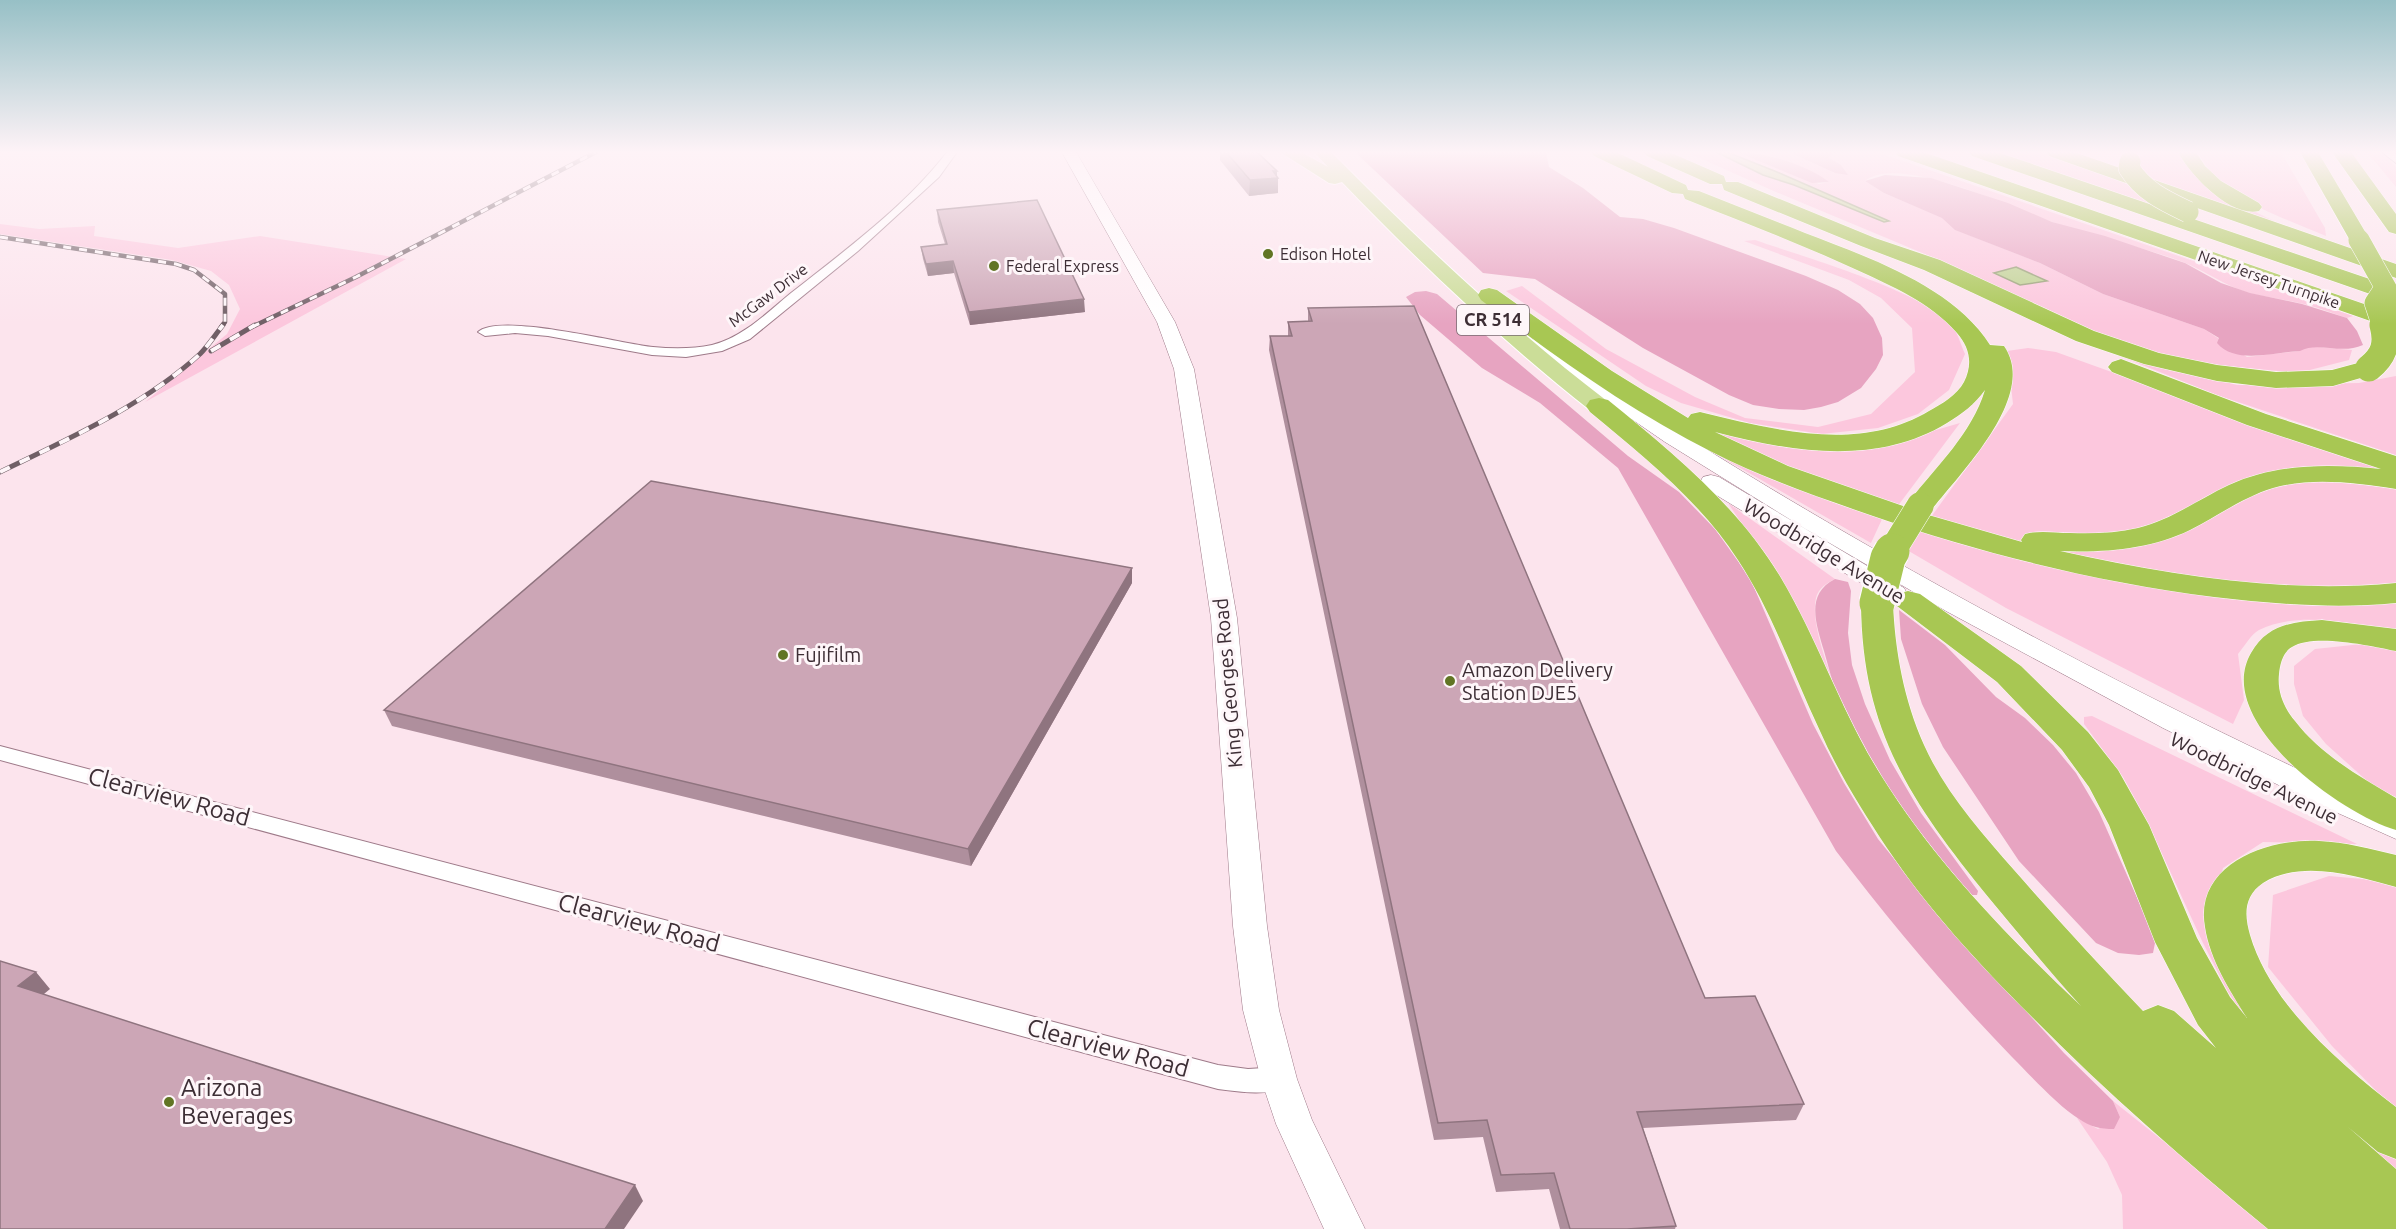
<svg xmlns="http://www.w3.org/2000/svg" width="2396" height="1229" font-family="Ubuntu,sans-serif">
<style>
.green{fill:#fcc7dd}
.forest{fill:#e7a4c1}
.water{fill:#bfd292;stroke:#98a176;stroke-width:1.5}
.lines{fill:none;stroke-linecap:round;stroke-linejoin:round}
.street-casing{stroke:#9e7a89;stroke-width:2}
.secondary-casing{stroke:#9e7a89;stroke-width:1}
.primary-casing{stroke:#fff;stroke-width:2}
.highway-casing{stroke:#fff;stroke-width:1}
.street{fill:#fff;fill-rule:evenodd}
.secondary{fill:#fff;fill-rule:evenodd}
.primary{fill:#cbdd98;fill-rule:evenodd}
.highway{fill:#a8c753;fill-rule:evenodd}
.rail-far1-casing{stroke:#705f66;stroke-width:4.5}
.rail-casing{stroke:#705f66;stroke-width:5}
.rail-far1{stroke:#fef6f9;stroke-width:3;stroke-dasharray:8;stroke-linecap:butt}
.rail{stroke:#fef6f9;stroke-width:4;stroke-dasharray:11;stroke-linecap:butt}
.highway-bridge-far2-casing{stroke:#fff;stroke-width:22;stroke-linecap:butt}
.highway-bridge-far1-casing{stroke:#fff;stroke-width:28;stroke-linecap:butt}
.highway-bridge-casing{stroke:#fff;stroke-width:37;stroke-linecap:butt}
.highway-bridge-far2{stroke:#a8c753;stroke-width:21}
.highway-bridge-far1{stroke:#a8c753;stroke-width:27}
.highway-bridge{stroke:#a8c753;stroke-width:35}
.wall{fill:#af8f9d}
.shaded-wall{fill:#8f747f}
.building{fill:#cca6b6;stroke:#8f747f;stroke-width:1.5}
.poi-dot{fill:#617524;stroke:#fef6f9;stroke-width:2}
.labels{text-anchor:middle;stroke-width:6;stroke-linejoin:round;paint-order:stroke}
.far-poi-label{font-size:16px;fill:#3d2e35;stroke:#fef6f9;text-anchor:start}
.far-street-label{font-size:16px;fill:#3d2e35;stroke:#fef6f9}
.shield{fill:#fef6f9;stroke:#776a70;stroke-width:1.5}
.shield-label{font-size:18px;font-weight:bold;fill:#3d2e35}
.street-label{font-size:20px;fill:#3d2e35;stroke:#fef6f9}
.poi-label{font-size:20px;fill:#3d2e35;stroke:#fef6f9;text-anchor:start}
.near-street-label{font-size:24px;fill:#3d2e35;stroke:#fef6f9}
.near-poi-label{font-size:24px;fill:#3d2e35;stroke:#fef6f9;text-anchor:start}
</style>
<rect width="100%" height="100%" fill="#fce4ed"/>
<path class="green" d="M1686 152H1737L1819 184 1829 182 1785 161 1759 152H1789L1835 173 1829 157 1835 152H1877L2353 316 2347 318C2331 313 2315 306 2299 303 2282 299 2265 297 2249 293 2225 286 2206 271 2183 262 2140 246 2095 237 2052 222 2015 209 1898 153 1865 181L1884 193 1943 218 1956 230 2040 263 2103 294 2204 329 2247 357 2299 351 2307 346 2352 350 2349 360 2298 373 2218 365 2156 353 2093 331 1944 262 1776 192Z
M1997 152H2042L2135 187 2179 213 2223 230Z
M2148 152H2178L2193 171 2221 195 2288 228 2142 179 2140 157Z
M2198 152H2281L2325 228 2326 236C2282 217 2221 199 2198 152Z
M2367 152H2382L2396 167V187Z
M0 224 39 229 95 226 94 236 178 248 260 236 406 259 145 402 227 334 240 309 229 285 211 271 172 260 0 234Z
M1755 240C1801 256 1922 291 1951 324 1957 331 1961 345 1965 354L1949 390 1918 414 1878 428 1821 434 1750 423 1681 403 1646 386 1506 291 1522 286 1606 349 1695 397 1745 418 1818 427 1871 414 1915 372 1912 328 1881 298 1849 280 1744 241Z
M2028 348 2056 352 2370 465 2396 478V631C2355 624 2298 610 2259 630 2251 634 2244 647 2238 654L2244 700 2233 724 2006 608 1907 550 2013 404 2007 351Z
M2115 354 2237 385 2359 383 2396 376V455L2217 395Z
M1960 423 1897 507 1803 474 1695 426 1881 446Z
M1709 450 1883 517 1871 543Z
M1728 503 1835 579C1827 583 1818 588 1816 598 1810 624 1829 668 1837 694L1770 566Z
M2362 644 2396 648V797L2375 788 2326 744 2303 716 2294 684V666L2315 649Z
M2092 716 2357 844 2263 842 2223 868 2212 912 2396 1148V1172L2302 1093 2265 1046 2228 992 2203 943 2146 819 2123 777 2084 724V717Z
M2329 876 2396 882V1111L2332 1046 2268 967 2273 895Z
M2113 1101 2274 1229H2123L2122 1195 2107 1162 2077 1118 2098 1129 2120 1117Z"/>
<path class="forest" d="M1355 152H1546L1549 167 1583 188 1620 217 1643 219 1674 228 1806 276 1838 290 1860 304 1873 318 1882 338 1883 355 1876 369 1861 388 1838 402 1821 407 1804 410 1779 409 1753 405 1729 395 1643 348 1535 279 1483 273Z
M1737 152C1764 152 1808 165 1829 182L1812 183Z
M1789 152H1835L1829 158 1841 165 1848 175 1835 173Z
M1885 175 1931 178 2008 203 2052 222 2105 236 2185 263 2221 283 2250 293 2302 304 2347 318 2357 331 2363 345C2341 355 2318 341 2300 351 2273 352 2236 365 2217 343L2219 338 2204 329 2103 294 2040 263 1955 230 1942 218 1884 193 1865 181Z
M1426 291 1437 294 1628 456 1679 492 1715 529 1750 578 1813 724 1844 783 1878 839 1943 919 1995 977 2064 1053 2113 1101 2120 1117 2114 1129C2100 1129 2091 1127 2079 1119 2058 1106 2030 1075 2012 1057 1949 992 1891 923 1836 851L1618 468 1540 403 1482 368 1420 315 1406 297 1415 292Z
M1835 579 1848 582 1851 591 1848 633 1852 665 1865 704 1890 760 1921 813 1978 891 1977 895H1971C1919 835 1867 770 1837 695 1832 681 1828 665 1824 651 1816 624 1805 594 1835 579Z
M1899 610 1945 645 1996 697 2025 718 2053 745 2076 773 2099 812 2147 920 2155 943 2153 953 2139 955 2118 953 2096 943 2019 861 1943 747 1922 704 1901 639Z"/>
<path class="water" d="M1716 152H1727L1777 172 1889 221 1884 222 1794 185 1763 175Z
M2016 267 2047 281 2020 285 1994 273Z"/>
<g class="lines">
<defs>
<path id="street" d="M947 152H957L939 177 858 251 750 339 722 351 686 357 652 355 548 336 515 333 485 336 478 332C499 312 622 344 653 347 673 349 693 349 712 345 742 338 768 312 791 293 842 253 908 204 947 152Z
M2382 152H2393L2396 155V163Z
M0 746 1218 1065 1248 1069 1279 1067 1288 1071 1292 1079 1288 1087C1266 1096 1241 1092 1218 1089L0 760Z"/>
<path id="secondary" d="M1062 152H1076L1175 322 1194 369 1237 618 1267 926 1279 1010 1297 1079 1312 1120 1365 1229H1324L1276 1124 1261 1079 1243 1010 1233 926 1211 618 1174 369 1157 322Z
M1540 336 1547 338C1641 412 1743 473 1846 533 2025 637 2209 729 2396 815V839L2311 801 2163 728 1946 611 1804 528 1665 442 1598 396 1533 346 1531 342 1533 338Z
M1711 475 1719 477 1904 588 1907 593 1904 598 1895 601 1886 598 1703 487 1700 482 1703 477Z"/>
<path id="primary" d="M1280 152H1301L1328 167 1314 152H1331C1419 241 1508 325 1607 401L1610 406 1607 411 1599 413 1591 411C1502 341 1420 263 1342 182L1335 184 1329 183Z"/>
<path id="highway" d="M1591 152H1616L1686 185 1688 190 1699 191C1734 205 1770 219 1805 233 1867 257 1953 286 1990 345L2004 346C2039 396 1959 474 1930 512L1925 514 2022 542 2021 540 2025 534C2040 530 2055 533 2070 533 2093 534 2116 533 2138 528 2171 520 2199 499 2229 485 2277 463 2330 464 2381 469L2247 425 2112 372 2108 367 2112 362 2121 359 2266 414 2396 456V489C2356 483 2312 477 2273 488 2243 497 2218 516 2190 530 2151 549 2104 553 2060 551 2169 575 2284 594 2396 583V603C2335 609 2274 604 2214 597 2097 582 1984 554 1873 516 1818 497 1763 478 1712 452 1629 410 1554 356 1481 300L1478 295 1481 290 1489 288 1497 290 1612 371 1688 418 1691 414 1700 412C1775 430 1859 453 1929 411 1942 404 1957 395 1964 382 1973 364 1970 348 1957 333 1931 303 1892 286 1857 270 1801 244 1743 222 1685 199L1683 194 1672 193 1594 156ZM1985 390C1972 433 1937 466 1910 500L1906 507 1788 466 1715 432C1791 452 1877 466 1947 423 1962 414 1975 404 1985 390Z
M1644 152H1669L1724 176 1726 182H1738L1875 238 1940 260 2094 331 2159 353 2217 365 2276 372 2332 370 2369 360 2378 363 2382 368 2378 373 2333 386 2276 388 2217 381 2144 364 2076 341 1924 270 1861 246 1724 190 1722 184H1710L1647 156Z
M1895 152H1923L2396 315V330L1898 156Z
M1969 152H1997L2396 288V303L1972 156Z
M2046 152H2074L2396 264V278L2049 156Z
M2178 152H2196L2205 166 2221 181 2259 203 2262 207 2259 211C2231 218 2190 175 2178 152Z
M2300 152H2318L2370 240 2366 244 2359 246 2352 244Z
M2332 152H2351L2396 214V234L2389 232Z
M1599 398 1608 400C1673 453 1738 506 1781 578 1819 642 1842 714 1882 777 1936 863 2007 936 2081 1006 2049 971 2019 934 1989 898 1911 802 1862 731 1861 603L1865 596 1877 593 1889 596 1892 601 1896 594 1908 591 1920 594 2021 666 2088 732 2118 770 2149 825 2197 938 2230 997 2247 1018C2230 991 2210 960 2205 927 2194 864 2268 838 2319 841 2345 842 2371 849 2396 855V887C2355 876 2302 859 2263 883 2244 896 2244 914 2250 935 2270 1004 2341 1065 2396 1107V1159L2378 1152 2348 1127 2396 1169V1229H2268C2186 1162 2106 1092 2031 1016 1979 964 1928 909 1887 848 1862 810 1838 772 1820 731 1793 674 1773 613 1738 560 1700 501 1643 456 1590 412L1586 406 1590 400ZM1893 603 1997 682 2062 750 2089 787 2109 825 2155 942 2198 1025 2216 1048 2174 1011 2158 1005 2143 1011C2099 965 2056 918 2014 870 1980 831 1945 792 1924 745 1904 700 1895 652 1893 603Z
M2322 620 2396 629V651C2371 646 2314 633 2292 647 2283 652 2280 664 2279 674 2277 692 2284 708 2295 721 2320 754 2360 777 2396 798V830C2341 814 2212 721 2251 653 2268 624 2292 622 2322 620Z"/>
</defs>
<use href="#street" class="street-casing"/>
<use href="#secondary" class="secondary-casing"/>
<use href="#primary" class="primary-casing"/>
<use href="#highway" class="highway-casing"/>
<use href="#street" class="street"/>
<use href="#secondary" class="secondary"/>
<use href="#primary" class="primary"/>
<use href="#highway" class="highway"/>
<defs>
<path id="rail-far1" d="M0 237 176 264 194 270 225 294V322L221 327
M252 327 356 277 596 152"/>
<path id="rail" d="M211 351 255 325
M0 472C68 439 143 406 200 354 208 346 215 335 223 325"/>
</defs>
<use href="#rail-far1" class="rail-far1-casing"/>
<use href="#rail" class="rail-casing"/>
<use href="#rail-far1" class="rail-far1"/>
<use href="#rail" class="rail"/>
<defs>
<path id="highway-bridge-far2" d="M2130 162 2129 168C2143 191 2165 201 2188 212
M2359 240 2396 306
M2383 327 2375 303 2385 288"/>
<path id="highway-bridge-far1" d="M2369 368C2384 356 2388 344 2383 325
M1891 553 1920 506"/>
<path id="highway-bridge" d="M1877 603 1888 558 1892 551"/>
</defs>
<use href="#highway-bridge-far2" class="highway-bridge-far2-casing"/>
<use href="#highway-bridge-far1" class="highway-bridge-far1-casing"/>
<use href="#highway-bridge" class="highway-bridge-casing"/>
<use href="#highway-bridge-far2" class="highway-bridge-far2"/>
<use href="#highway-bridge-far1" class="highway-bridge-far1"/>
<use href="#highway-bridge" class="highway-bridge"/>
</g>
<path class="wall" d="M1220 152H1257L1278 178V193L1249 196 1220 160Z
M937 210 1085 312 970 325 954 273 928 276 923 259 921 247 945 244 938 222Z
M1308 308 1705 998 1804 1104 1796 1120 1643 1128 1676 1226 1675 1229H1560L1549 1189 1496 1192 1483 1137 1434 1140 1269 350 1270 336H1288V322L1308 321Z
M1132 583 971 866 392 726 384 710Z"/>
<path class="shaded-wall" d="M1273 171H1277V178H1278V193L1249 196 1250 180Z
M953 261 954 273 928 276 926 264Z
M1084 299 1085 312 970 325 969 312Z
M1132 568V583L971 866 968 849Z
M36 972 50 989 33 1003 18 986Z
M635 1185 643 1201 624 1229H605Z"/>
<path class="building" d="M1226 152H1257L1277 171H1273L1278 178 1250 180Z
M1037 200 1084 299 969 312 953 261 926 264 921 247 947 244 937 210Z
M1414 306 1705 998 1755 996 1804 1104 1637 1112 1676 1226 1627 1229H1570L1554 1173 1501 1175 1487 1120 1438 1123 1270 336H1292L1288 322 1312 321 1308 308Z
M651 481 1132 568 968 849 384 710Z
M0 961 36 972 18 986 635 1185 605 1229H0Z"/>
<linearGradient id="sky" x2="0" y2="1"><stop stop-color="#97c0c6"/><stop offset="0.47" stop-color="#fef3f7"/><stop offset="1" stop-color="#fef3f7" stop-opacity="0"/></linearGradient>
<rect width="2396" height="324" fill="url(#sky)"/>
<g class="poi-dot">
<circle cx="1268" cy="254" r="6"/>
<circle cx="994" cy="266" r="6"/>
<circle cx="783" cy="655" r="6"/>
<circle cx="1450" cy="681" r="6"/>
<circle cx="169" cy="1102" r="6"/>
</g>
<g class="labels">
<g class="far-poi-label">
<text x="1280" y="260">Edison Hotel</text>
<text x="1006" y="272">Federal Express</text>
</g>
<g class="far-street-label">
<text transform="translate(2269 279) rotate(19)" y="6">New Jersey Turnpike</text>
<text transform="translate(768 295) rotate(-37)" y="6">McGaw Drive</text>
</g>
<rect class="shield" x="1457" y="305" width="72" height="30" rx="4.5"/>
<g class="shield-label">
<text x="1493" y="326">CR 514</text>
</g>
<g class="street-label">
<text transform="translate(1824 551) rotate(31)" y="7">Woodbridge Avenue</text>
<text transform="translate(1228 683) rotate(-95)" y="7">King Georges Road</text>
<text transform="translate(2254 778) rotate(26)" y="7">Woodbridge Avenue</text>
</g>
<g class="poi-label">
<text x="795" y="662">Fujifilm</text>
<text x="1462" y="677">Amazon Delivery<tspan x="1462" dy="23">Station DJE5</tspan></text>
</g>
<g class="near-street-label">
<text transform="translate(169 797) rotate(15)" y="8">Clearview Road</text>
<text transform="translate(639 923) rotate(15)" y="8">Clearview Road</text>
<text transform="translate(1108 1048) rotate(15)" y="8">Clearview Road</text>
</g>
<g class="near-poi-label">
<text x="181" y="1096">Arizona<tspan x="181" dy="28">Beverages</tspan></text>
</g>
</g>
</svg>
